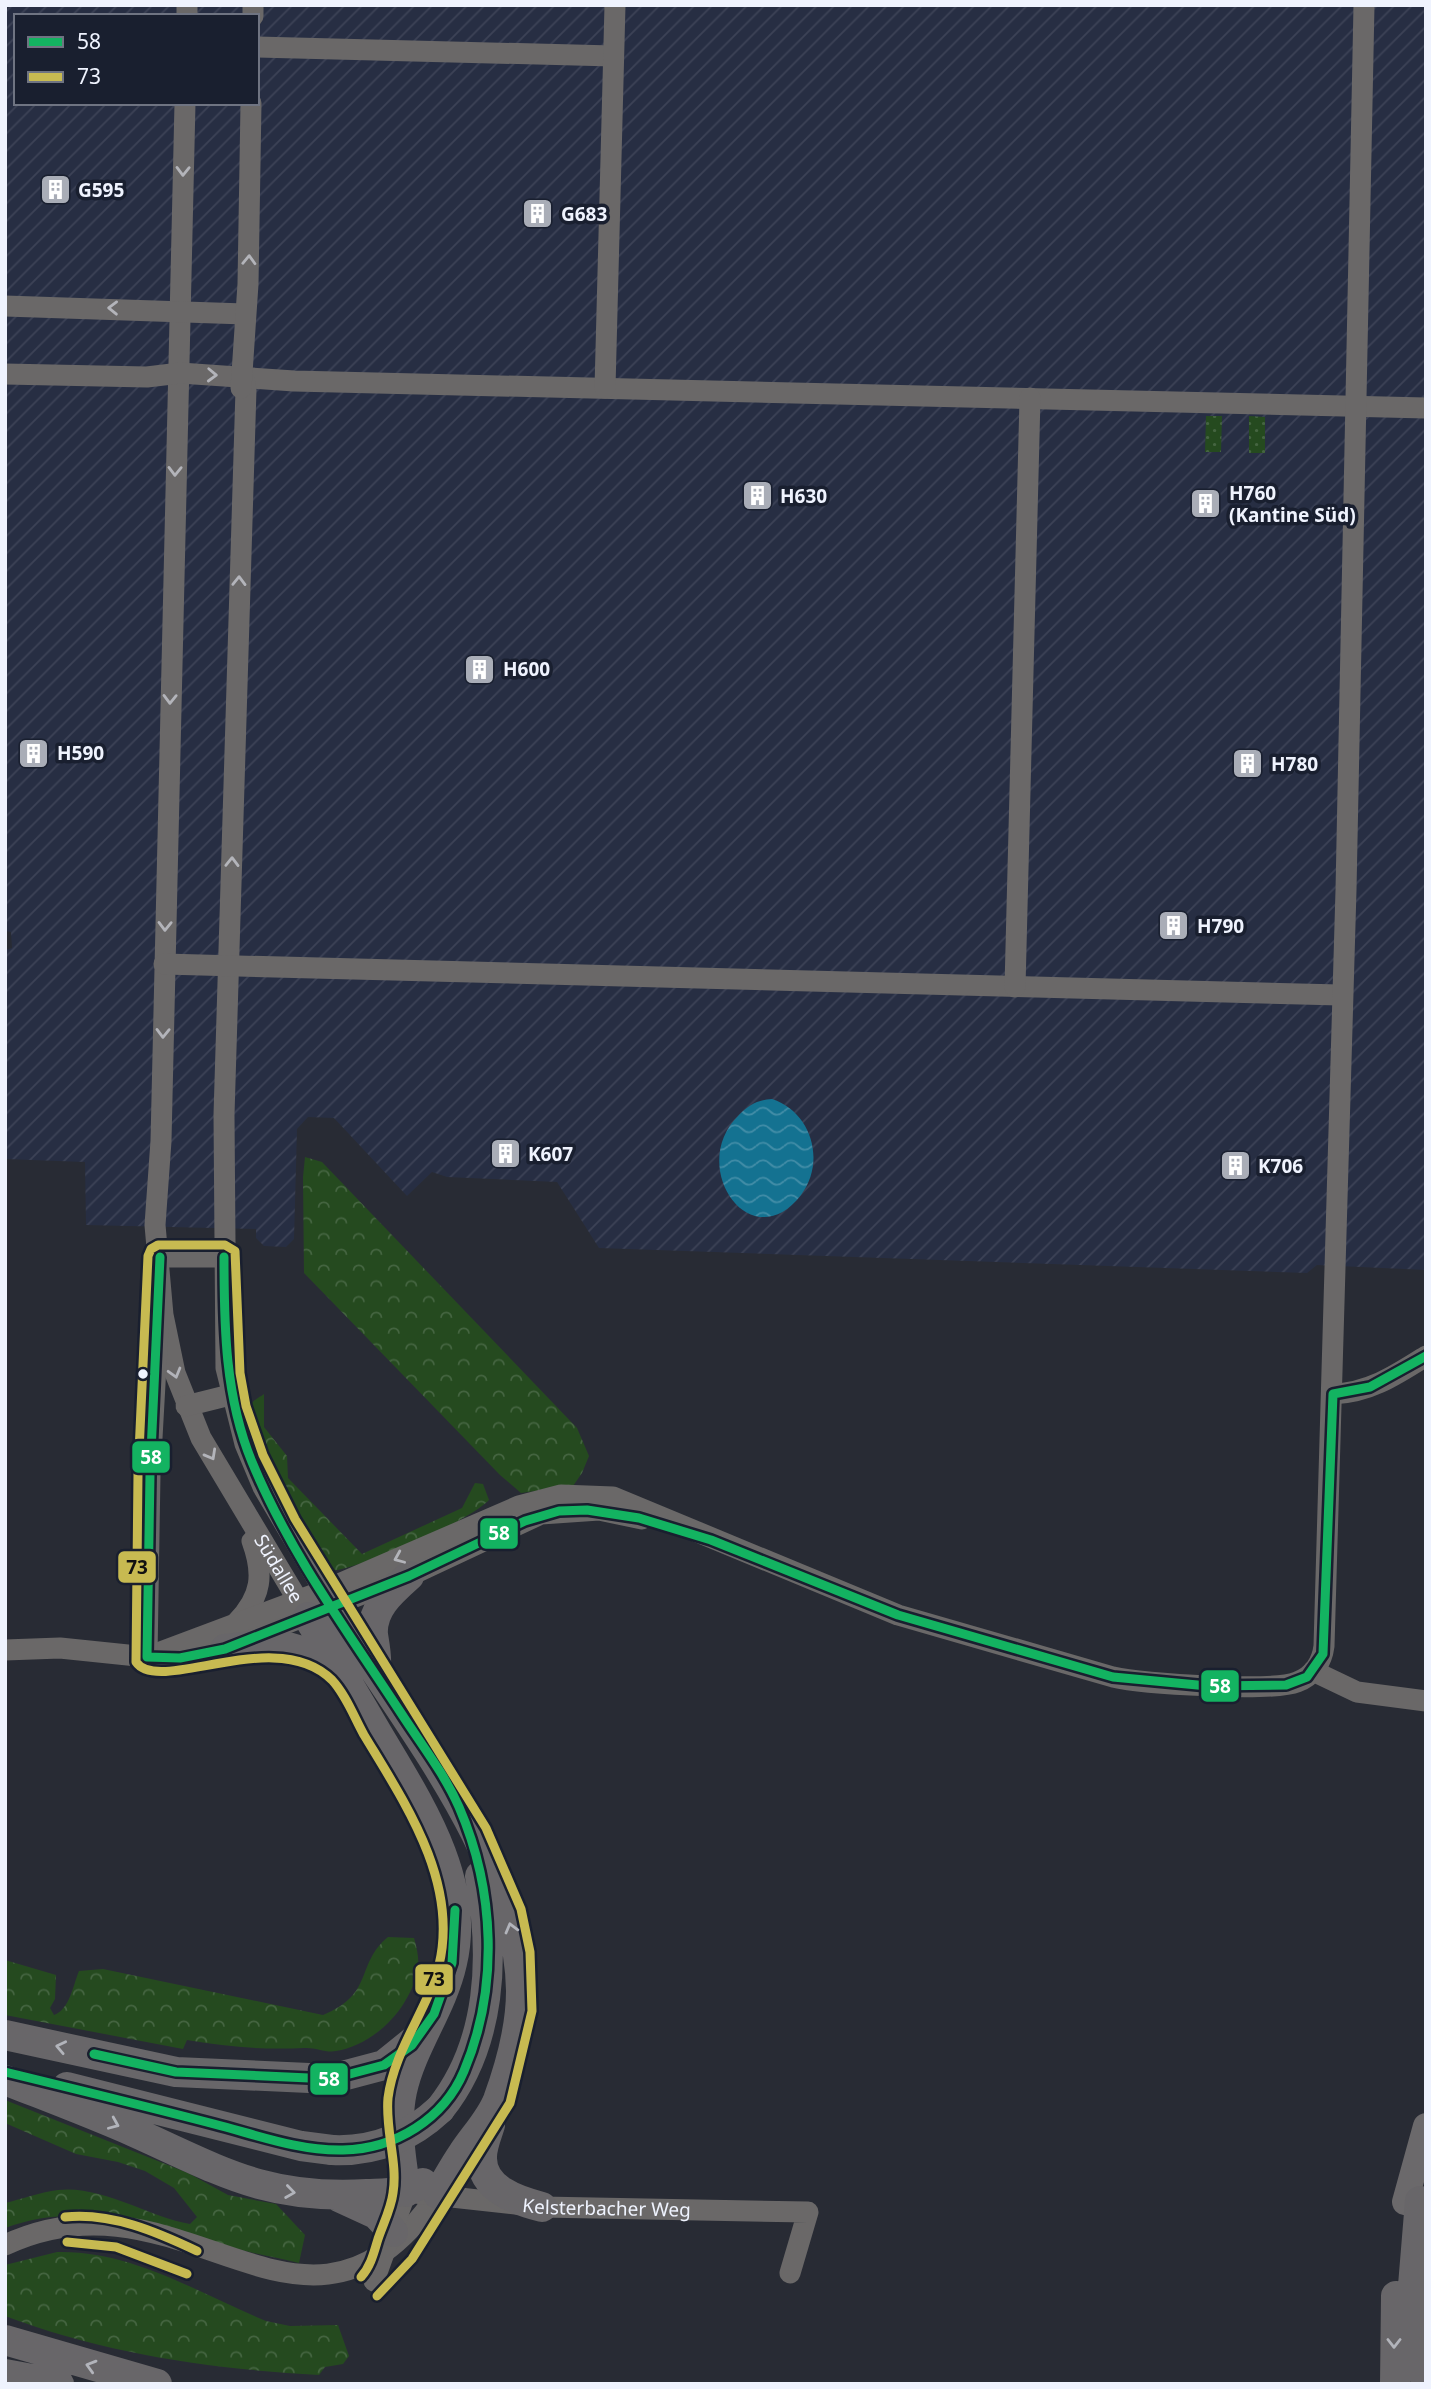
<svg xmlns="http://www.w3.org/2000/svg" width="1431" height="2389" font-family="'Noto Sans',sans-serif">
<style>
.industrial{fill:url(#industrial-furrows);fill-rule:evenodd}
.forest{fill:url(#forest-crowns)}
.garden{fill:url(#garden-dots)}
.water{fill:url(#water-waves)}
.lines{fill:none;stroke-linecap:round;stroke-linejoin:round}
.minor{stroke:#6a6868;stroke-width:21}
.major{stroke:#6b696b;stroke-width:26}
.highway{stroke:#686669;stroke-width:30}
.highway-bridge{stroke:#686669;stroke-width:30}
.bus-1-casing{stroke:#191f2f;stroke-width:14}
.bus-2-casing{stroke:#191f2f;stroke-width:14}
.bus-1{stroke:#13b361;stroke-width:9}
.bus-2{stroke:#c7ba51;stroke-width:9}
.oneway{stroke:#b3b4ba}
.oneway2{stroke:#b2b4bb}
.bus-dot{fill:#eff3fe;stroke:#191f2f;stroke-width:2.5}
.labels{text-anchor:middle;stroke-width:7;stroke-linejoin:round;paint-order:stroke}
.poi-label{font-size:19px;font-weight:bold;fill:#eff3fe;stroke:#191f2f;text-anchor:start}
.street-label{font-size:19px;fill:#eff3fe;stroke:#191f2f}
.line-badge{stroke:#191f2f;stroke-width:2.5}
.badge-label{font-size:19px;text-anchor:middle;font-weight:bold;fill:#fff}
.pale-badge-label{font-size:19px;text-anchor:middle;font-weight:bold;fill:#111}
</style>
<defs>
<pattern id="industrial-furrows" width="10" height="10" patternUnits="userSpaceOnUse" patternTransform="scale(1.75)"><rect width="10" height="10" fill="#272e43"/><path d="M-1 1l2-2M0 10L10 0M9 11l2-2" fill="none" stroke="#3c4256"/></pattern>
<pattern id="forest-crowns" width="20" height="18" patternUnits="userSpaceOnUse" patternTransform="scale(1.75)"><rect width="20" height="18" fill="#254a1f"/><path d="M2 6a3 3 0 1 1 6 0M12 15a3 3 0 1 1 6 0" fill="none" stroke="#456541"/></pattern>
<pattern id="garden-dots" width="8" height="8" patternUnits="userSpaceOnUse" patternTransform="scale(1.75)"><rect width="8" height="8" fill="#254a1f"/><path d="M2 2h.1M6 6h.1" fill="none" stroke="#456541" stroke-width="1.8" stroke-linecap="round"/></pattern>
<pattern id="water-waves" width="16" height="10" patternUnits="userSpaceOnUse" patternTransform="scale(1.75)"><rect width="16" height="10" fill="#147291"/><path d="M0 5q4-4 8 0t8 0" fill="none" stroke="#428da7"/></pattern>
</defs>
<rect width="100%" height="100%" fill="#282b34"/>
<path class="industrial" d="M5 5H1426V1270L1317 1265 1307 1273 599 1248 557 1182 447 1177 432 1172 407 1196 334 1118 308 1117 297 1129 294 1239 286 1247 264 1246 256 1238V1229L86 1225 85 1162 5 1159V950L12 948 11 932 5 931ZM16 16H257V103H16Z"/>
<path class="forest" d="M305 1157 322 1162 577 1428 589 1456 582 1473 573 1486 521 1493 500 1475 304 1273 303 1177Z
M264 1394V1427L287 1456 288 1478 362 1554 462 1508 475 1483 483 1484 489 1500C468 1522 361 1569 330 1571 308 1541 248 1448 247 1413 247 1403 257 1399 264 1394Z
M388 1937 414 1938C422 1965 419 1978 404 2003 390 2026 363 2047 336 2051 326 2053 315 2047 304 2048 265 2050 227 2047 187 2040L183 2049 5 2015V1960L56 1975 55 1999 50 2008 54 2015C70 2009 73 1985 79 1971L103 1969 323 2015C375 1994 355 1964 388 1937Z
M5 2100 188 2173 228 2195 276 2204 305 2235 299 2263C274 2257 250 2253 226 2246 152 2226 80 2200 5 2228V2203C22 2199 41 2192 58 2190 102 2185 149 2217 190 2224L197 2217 174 2188 145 2171 118 2162 76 2154 5 2123Z
M57 2252C132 2250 198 2293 266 2321L290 2326 338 2325 349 2356 343 2364 325 2367 319 2375C211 2369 106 2354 5 2316V2265Z"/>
<path class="garden" d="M1206 416H1222L1221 452H1205Z
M1249 416 1265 417V453H1249Z"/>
<path class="water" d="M772 1099C812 1112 826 1162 801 1195 751 1260 686 1166 739 1115 749 1105 757 1100 772 1099Z"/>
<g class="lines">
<g class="minor">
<path d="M187 16V5"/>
<path d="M253 16V5"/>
<path d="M257 47 613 56"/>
<path id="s1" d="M185 103 161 1141 155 1225 163 1315 175 1373 201 1438 305 1612"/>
<path d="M5 306 245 314"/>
<path d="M5 374 147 377 180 373 294 381 1426 408"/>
<path d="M243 376 246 389 224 1115 226 1368 245 1444 263 1487 330 1601"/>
<path d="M241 388 248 284 251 103"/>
<path d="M605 388 615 5"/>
<path d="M164 964 1340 995"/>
<path d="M1015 987 1030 398"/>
<path d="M160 1257H224"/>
<path d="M1333 1394C1369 1393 1396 1375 1426 1356"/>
<path d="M186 1406 230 1395"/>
<path d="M237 1622C262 1596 264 1574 252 1541"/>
<path d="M5 1650 60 1648 147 1657 205 1655 409 1576 541 1514 599 1510 642 1519"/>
<path d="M147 1657 323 1591 519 1506 561 1495 613 1497 898 1615 1113 1677C1143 1684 1272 1692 1297 1682 1313 1676 1322 1662 1324 1646L1346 890 1364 5"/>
<path d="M147 1657 150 1474 158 1330"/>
<path d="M1313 1671 1357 1692 1426 1701"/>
<path d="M5 2245C188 2159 304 2389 438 2194"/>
<path id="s2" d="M374 2281 406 2192 542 2207 808 2212 790 2273"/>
</g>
<path class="major" d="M1405 2202 1426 2126"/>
<path class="highway" d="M334 1607C401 1717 520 1858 521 1991 521 2026 510 2067 498 2100 490 2120 474 2136 463 2153 454 2166 446 2181 438 2194
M308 1617C331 1655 354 1693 376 1731 416 1799 472 1880 452 1963 442 2008 412 2046 402 2091 395 2124 401 2160 406 2192
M225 1649C278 1643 291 1641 337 1670
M376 1668C377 1656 375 1647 373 1635 371 1609 391 1592 409 1576
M5 2035 176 2072 331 2079 384 2065 421 2035
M5 2080C48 2097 91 2113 134 2132 221 2171 266 2200 367 2194 387 2193 405 2194 423 2183
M67 2087 301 2146 332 2150
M440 2109C492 2044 495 1955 480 1876
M490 2125C487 2135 482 2146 482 2157 481 2189 518 2201 542 2207
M339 2197 376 2214 393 2232
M1420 2201 1411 2310 1426 2384
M5 2340 157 2384
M5 2374 59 2384
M1395 2384 1396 2296"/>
<path class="highway-bridge" d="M332 2150C374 2152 409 2138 440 2109"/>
<defs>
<path id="bus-1" d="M1333 1394 1370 1387 1426 1356
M147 1657 180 1658 225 1649 409 1576 525 1521 559 1511 587 1510 639 1518 711 1540 898 1615 1113 1677 1208 1686 1286 1685 1307 1677 1323 1654 1333 1394
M147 1657 150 1474 160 1257
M94 2054 176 2072 331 2079 384 2065 412 2045 434 2014 452 1963 455 1910
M5 2072C75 2089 145 2106 214 2124 257 2135 299 2151 343 2150 395 2149 444 2119 464 2071 499 1988 495 1890 459 1807 444 1773 421 1744 401 1713 348 1632 289 1552 252 1462 225 1397 224 1326 224 1257"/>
<path id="bus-2" d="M65 2217C111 2212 157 2232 197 2251
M67 2242 116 2247 187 2274
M361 2277C371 2266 374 2252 378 2239 383 2224 391 2209 393 2193 398 2163 385 2130 388 2098 394 2050 427 2011 439 1965 459 1882 405 1803 364 1735 354 1717 346 1695 332 1680 276 1624 159 1696 136 1662L138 1474 148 1256 151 1249 158 1245H225L235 1251 240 1373 246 1406 263 1455 295 1519 486 1828 521 1909 530 1952 532 2011 510 2103 412 2259 377 2296"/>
</defs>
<use href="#bus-1" class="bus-1-casing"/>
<use href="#bus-2" class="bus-2-casing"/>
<use href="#bus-1" class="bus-1"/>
<use href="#bus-2" class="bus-2"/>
</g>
<defs><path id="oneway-chevron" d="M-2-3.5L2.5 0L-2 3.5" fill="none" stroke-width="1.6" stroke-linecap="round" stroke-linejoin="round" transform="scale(1.75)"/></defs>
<g class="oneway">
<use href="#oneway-chevron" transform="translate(183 171) rotate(91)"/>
<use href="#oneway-chevron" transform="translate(249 260) rotate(-88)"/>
<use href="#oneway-chevron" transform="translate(113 308) rotate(-179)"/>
<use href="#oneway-chevron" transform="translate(212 375) rotate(2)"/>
<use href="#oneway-chevron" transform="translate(175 471) rotate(91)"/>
<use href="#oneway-chevron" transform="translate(239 581) rotate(-89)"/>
<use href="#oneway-chevron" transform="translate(170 699) rotate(91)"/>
<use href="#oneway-chevron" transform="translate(232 862) rotate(-89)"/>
<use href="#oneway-chevron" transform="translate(165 926) rotate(91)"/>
<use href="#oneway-chevron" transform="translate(163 1033) rotate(91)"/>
<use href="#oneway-chevron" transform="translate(175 1373) rotate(74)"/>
<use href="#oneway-chevron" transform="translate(211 1455) rotate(61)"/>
<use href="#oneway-chevron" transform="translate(399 1558) rotate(157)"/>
</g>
<g class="oneway2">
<use href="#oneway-chevron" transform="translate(511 1928) rotate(-105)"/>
<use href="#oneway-chevron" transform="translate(61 2047) rotate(-168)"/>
<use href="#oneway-chevron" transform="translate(114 2124) rotate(23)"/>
<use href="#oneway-chevron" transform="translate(290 2192) rotate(8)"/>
<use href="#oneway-chevron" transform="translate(1394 2343) rotate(90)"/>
<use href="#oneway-chevron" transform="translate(91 2366) rotate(-164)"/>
</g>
<defs>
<symbol id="building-square" viewBox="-11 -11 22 22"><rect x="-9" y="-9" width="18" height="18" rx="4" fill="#a9adb7" stroke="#191f2f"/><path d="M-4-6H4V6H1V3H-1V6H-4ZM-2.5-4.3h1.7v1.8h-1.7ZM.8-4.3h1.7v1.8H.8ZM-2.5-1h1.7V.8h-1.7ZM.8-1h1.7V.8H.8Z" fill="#fff"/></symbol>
</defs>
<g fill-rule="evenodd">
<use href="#building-square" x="38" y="172" width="35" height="35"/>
<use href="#building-square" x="520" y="196" width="35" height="35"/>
<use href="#building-square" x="740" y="478" width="35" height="35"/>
<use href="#building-square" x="1188" y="486" width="35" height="35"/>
<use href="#building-square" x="462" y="652" width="35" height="35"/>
<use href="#building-square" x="16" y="736" width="35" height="35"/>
<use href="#building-square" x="1230" y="746" width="35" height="35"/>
<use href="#building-square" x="1156" y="908" width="35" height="35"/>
<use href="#building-square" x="488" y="1136" width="35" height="35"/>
<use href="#building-square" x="1218" y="1148" width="35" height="35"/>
</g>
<circle class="bus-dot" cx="143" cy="1374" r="6"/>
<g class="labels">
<g class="poi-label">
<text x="78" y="197">G595</text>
<text x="561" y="221">G683</text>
<text x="1229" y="500">H760<tspan x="1229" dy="22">(Kantine Süd)</tspan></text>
<text x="780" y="503">H630</text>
<text x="503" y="676">H600</text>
<text x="57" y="760">H590</text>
<text x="1271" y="771">H780</text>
<text x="1197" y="933">H790</text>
<text x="528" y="1161">K607</text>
<text x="1258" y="1173">K706</text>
</g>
<g class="street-label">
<text dy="7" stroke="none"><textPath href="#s1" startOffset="1494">Südallee</textPath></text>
<text dy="7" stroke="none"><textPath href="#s2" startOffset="296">Kelsterbacher Weg</textPath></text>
</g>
</g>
<g class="line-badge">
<rect x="131" y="1440" width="40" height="34" rx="7" fill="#13b361"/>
<rect x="479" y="1517" width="40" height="33" rx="7" fill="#13b361"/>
<rect x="117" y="1550" width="40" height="34" rx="7" fill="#c7ba51"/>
<rect x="1200" y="1669" width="40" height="34" rx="7" fill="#13b361"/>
<rect x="414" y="1963" width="40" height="33" rx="7" fill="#c7ba51"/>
<rect x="309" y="2062" width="40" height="34" rx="7" fill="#13b361"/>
</g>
<g class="badge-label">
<text x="151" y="1464">58</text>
<text x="499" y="1540">58</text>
<text x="1220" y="1693">58</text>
<text x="329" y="2086">58</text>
</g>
<g class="pale-badge-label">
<text x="137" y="1574">73</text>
<text x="434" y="1986">73</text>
</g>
<rect width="1431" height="2389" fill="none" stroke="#eff3fe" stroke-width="14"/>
<rect x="14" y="14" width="245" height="91" fill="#191f2f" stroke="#6f7482" stroke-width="2"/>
<rect x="28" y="37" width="35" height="10" fill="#13b361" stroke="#6f7482" stroke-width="2"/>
<text x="77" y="49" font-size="21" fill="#eff3fe">58</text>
<rect x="28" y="72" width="35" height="10" fill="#c7ba51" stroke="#6f7482" stroke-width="2"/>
<text x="77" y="84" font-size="21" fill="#eff3fe">73</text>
</svg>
